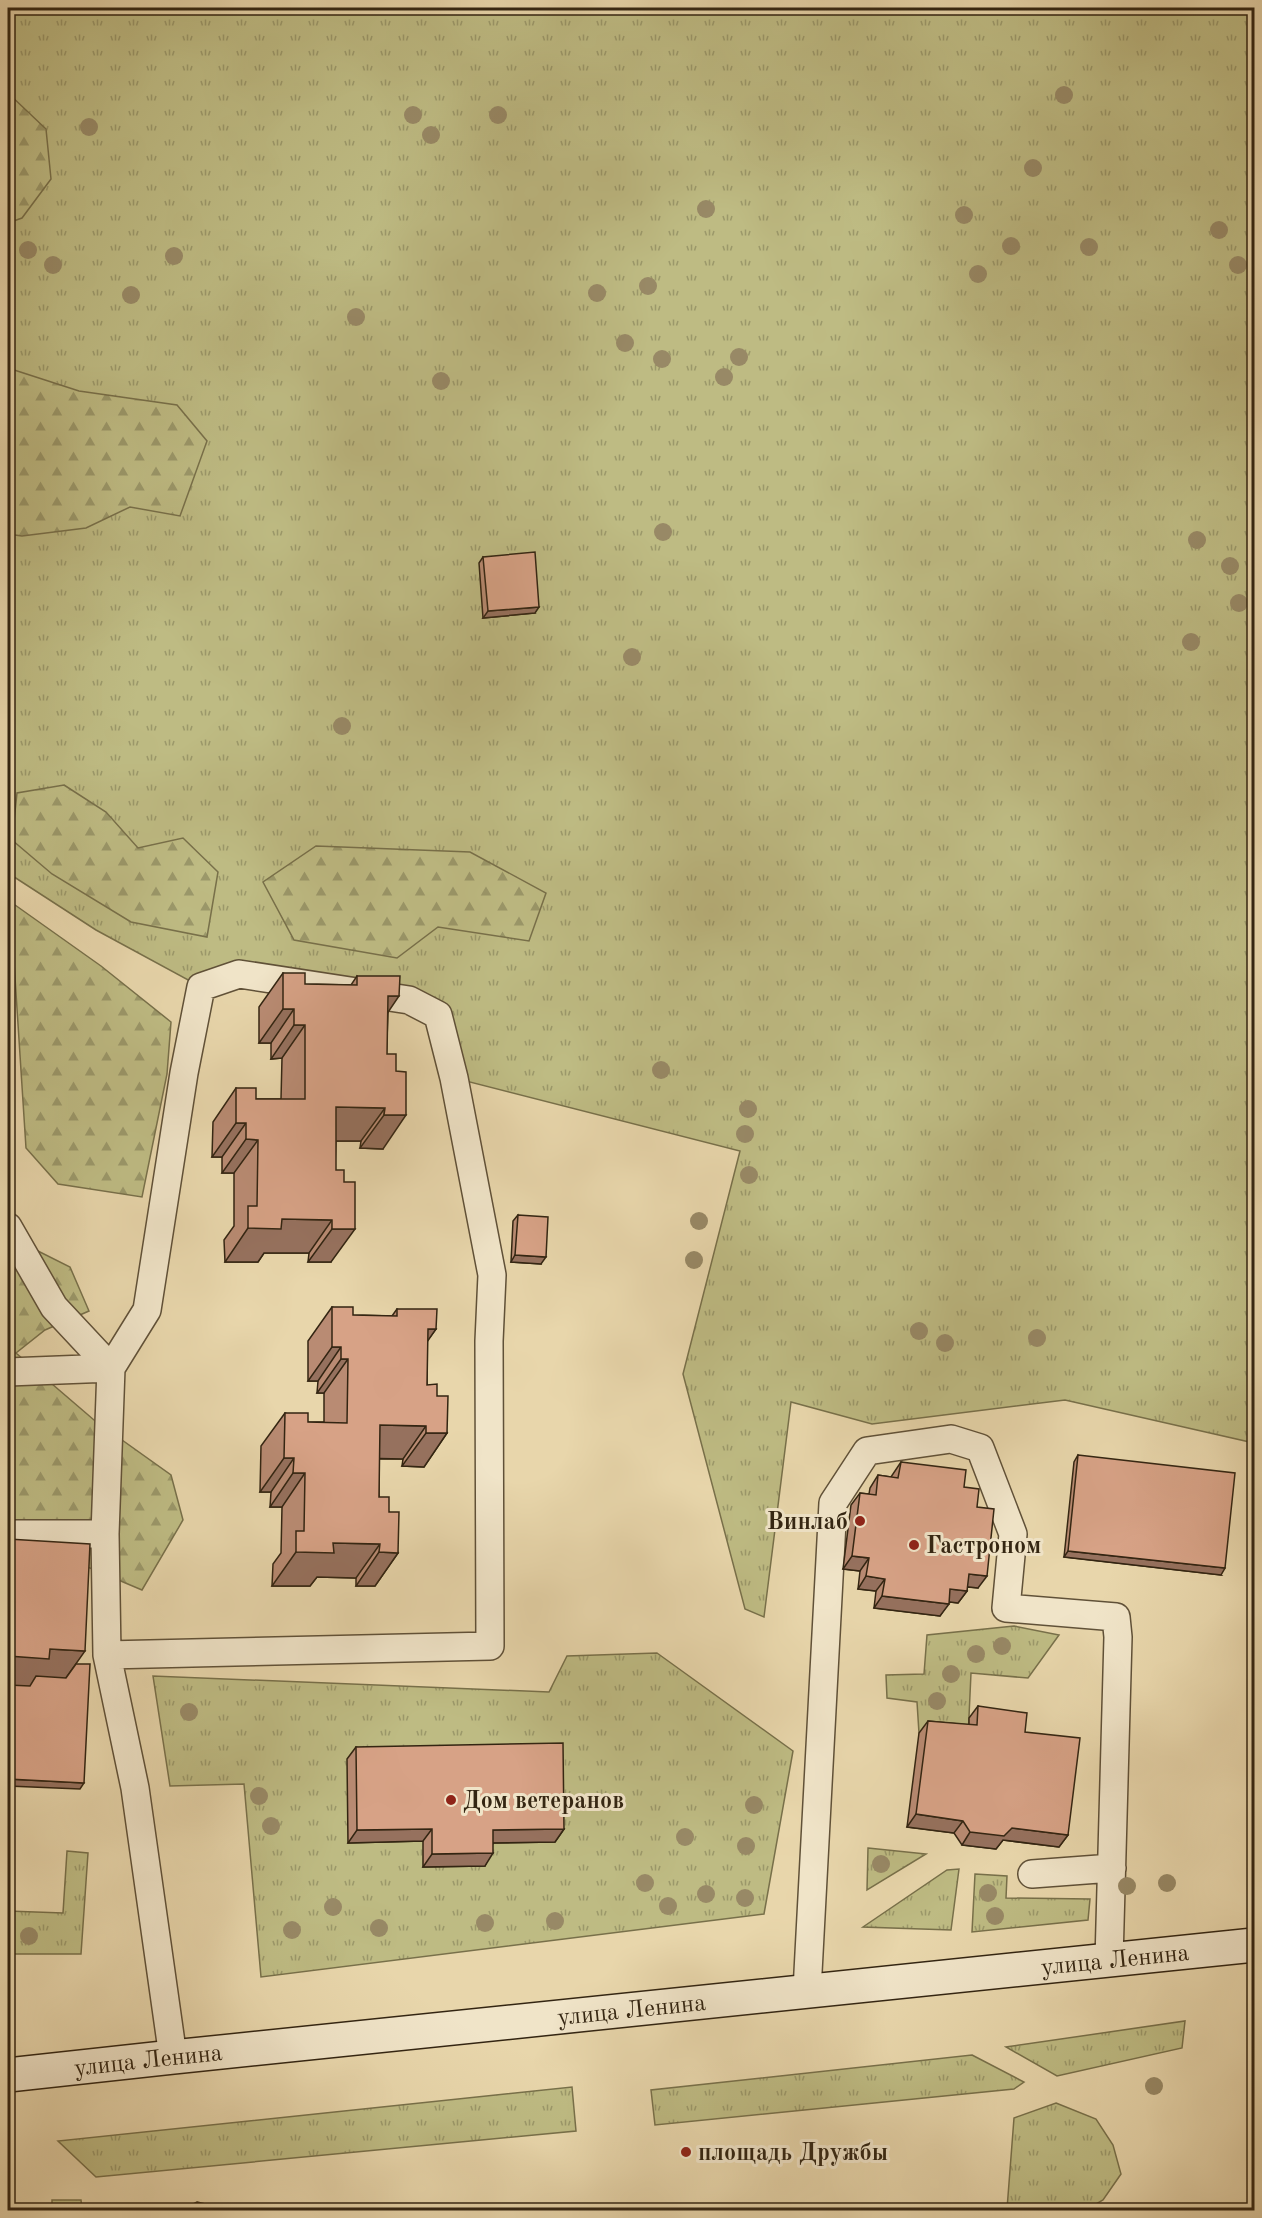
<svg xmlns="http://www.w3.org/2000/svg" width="1262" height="2218" font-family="'Old Standard TT',serif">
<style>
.grass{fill:url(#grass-tufts);stroke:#78704a;stroke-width:1.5}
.forest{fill:url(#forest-firs);stroke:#78704a;stroke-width:1.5}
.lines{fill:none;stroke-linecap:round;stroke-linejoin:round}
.lane-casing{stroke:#605138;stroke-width:30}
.secondary-casing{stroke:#332512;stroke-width:36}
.lane{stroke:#f0e4c8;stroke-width:27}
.secondary{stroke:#f0e4c8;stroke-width:33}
.tree{fill:#988966}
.wall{fill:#b98b73;stroke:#332512;stroke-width:1.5}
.shaded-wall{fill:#96715e;stroke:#332512;stroke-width:1.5}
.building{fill:#d7a286;stroke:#332512;stroke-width:1.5}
.poi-dot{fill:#8f2418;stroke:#f0e4c8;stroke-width:2}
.labels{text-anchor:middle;stroke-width:6;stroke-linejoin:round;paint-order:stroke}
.poi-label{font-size:24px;font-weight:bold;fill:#332512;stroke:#f0e4c8;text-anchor:start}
.street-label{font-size:24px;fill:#332512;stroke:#f0e4c8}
</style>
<defs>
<pattern id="grass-tufts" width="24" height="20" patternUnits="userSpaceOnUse" patternTransform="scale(1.5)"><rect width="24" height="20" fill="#bebb83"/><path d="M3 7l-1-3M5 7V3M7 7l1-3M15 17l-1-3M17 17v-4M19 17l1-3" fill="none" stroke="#9b986a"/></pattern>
<pattern id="forest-firs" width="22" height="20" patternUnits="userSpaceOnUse" patternTransform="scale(1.5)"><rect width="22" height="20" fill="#bebb83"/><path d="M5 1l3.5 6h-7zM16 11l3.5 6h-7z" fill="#9b986a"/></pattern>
</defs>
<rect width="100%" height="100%" fill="#e8d6ab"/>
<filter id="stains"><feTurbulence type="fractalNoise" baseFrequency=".00333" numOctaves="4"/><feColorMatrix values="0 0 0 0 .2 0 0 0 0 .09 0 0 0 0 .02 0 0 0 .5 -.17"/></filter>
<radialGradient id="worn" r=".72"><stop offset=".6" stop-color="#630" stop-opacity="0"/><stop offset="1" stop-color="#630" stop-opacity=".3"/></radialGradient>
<path class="grass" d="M8 8H1254V1443L1065 1400 872 1424 791 1402 764 1617 745 1609 683 1374 740 1151 454 1078 438 1015 239 974 201 987 96 930 8 873Z
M1014 1626 1059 1635 1028 1678 971 1673 968 1738 919 1733 917 1702 887 1698 886 1675 924 1674 927 1635Z
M657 1653 793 1751 764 1914 261 1977 244 1784 170 1786 153 1676 549 1692 567 1656Z
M868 1848 926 1854 867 1890Z
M67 1851 88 1853 81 1954H8V1911L63 1913Z
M959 1869 951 1930 863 1927 947 1870Z
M975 1874 1007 1876 1006 1898 1090 1899 1088 1920 972 1932Z
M1185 2021 1182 2048 1057 2076 1006 2047Z
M972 2055 1024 2082 1014 2089 655 2125 651 2090Z
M572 2087 576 2131 96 2177 58 2141Z
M1056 2103 1096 2119 1113 2145 1121 2174 1103 2200 1086 2210 1007 2209 1014 2118Z
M52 2200H81L82 2210H52Z"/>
<path class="forest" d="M8 93 46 129 51 179 22 218 8 223Z
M8 368 79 391 177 405 207 441 180 516 130 507 86 528 22 536 8 534Z
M64 785 106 812 138 848 183 838 218 872 207 937 131 922 52 874 12 840 17 793Z
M316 846 470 852 546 893 529 941 438 927 397 958 294 940 263 882Z
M8 900 101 966 171 1022 167 1074 142 1197 58 1184 26 1148 14 962 8 956Z
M26 1245 70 1267 89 1311 45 1330 16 1353 94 1420 171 1475 183 1520 142 1590 64 1557 8 1556V1251Z"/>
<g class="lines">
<defs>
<path id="lane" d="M8 1227 54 1307 111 1368 147 1310 184 1073 201 987 239 974 409 1000 438 1015 454 1078 492 1275 489 1341 490 1646 107 1655
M8 1372 111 1368 105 1534 107 1655 135 1788 173 2057
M8 1534H105
M1032 1874 1112 1868
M807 1991 833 1503 867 1451 951 1439 980 1448 1013 1534 1006 1608 1116 1617 1118 1637 1109 1960"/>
<g id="secondary">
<path id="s1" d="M8 2075 173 2057 1254 1945"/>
</g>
</defs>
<use href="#lane" class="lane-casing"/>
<use href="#secondary" class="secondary-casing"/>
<use href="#lane" class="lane"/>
<use href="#secondary" class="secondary"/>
</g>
<g class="tree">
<circle cx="1064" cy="95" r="9"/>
<circle cx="413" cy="115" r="9"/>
<circle cx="498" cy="115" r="9"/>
<circle cx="89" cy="127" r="9"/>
<circle cx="431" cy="135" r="9"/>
<circle cx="1033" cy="168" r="9"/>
<circle cx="706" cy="209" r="9"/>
<circle cx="964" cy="215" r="9"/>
<circle cx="1219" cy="230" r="9"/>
<circle cx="1011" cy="246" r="9"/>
<circle cx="1089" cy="247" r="9"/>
<circle cx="28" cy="250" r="9"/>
<circle cx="174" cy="256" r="9"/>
<circle cx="53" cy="265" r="9"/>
<circle cx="1238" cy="265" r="9"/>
<circle cx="978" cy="274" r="9"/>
<circle cx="648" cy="286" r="9"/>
<circle cx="597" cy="293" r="9"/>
<circle cx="131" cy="295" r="9"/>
<circle cx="356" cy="317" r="9"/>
<circle cx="625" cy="343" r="9"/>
<circle cx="739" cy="357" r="9"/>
<circle cx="662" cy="359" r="9"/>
<circle cx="724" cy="377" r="9"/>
<circle cx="441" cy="381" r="9"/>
<circle cx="663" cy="532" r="9"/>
<circle cx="1197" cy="540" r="9"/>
<circle cx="1230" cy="566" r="9"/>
<circle cx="1239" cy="603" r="9"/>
<circle cx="1191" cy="642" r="9"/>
<circle cx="632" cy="657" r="9"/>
<circle cx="342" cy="726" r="9"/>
<circle cx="661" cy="1070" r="9"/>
<circle cx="748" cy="1109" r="9"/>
<circle cx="745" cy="1134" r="9"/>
<circle cx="749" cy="1175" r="9"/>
<circle cx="699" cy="1221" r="9"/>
<circle cx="694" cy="1260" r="9"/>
<circle cx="919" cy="1331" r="9"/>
<circle cx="1037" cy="1338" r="9"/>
<circle cx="945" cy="1343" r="9"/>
<circle cx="1002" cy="1646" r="9"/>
<circle cx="976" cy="1654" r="9"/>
<circle cx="951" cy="1674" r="9"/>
<circle cx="937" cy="1701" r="9"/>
<circle cx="189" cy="1712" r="9"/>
<circle cx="259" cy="1796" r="9"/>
<circle cx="754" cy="1805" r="9"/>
<circle cx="271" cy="1826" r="9"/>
<circle cx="685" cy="1837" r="9"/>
<circle cx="746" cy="1846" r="9"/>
<circle cx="881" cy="1864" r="9"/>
<circle cx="645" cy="1883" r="9"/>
<circle cx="1167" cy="1883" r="9"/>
<circle cx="1127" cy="1886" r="9"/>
<circle cx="988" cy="1893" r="9"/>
<circle cx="706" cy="1894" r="9"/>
<circle cx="745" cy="1898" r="9"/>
<circle cx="668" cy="1906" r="9"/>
<circle cx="333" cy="1907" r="9"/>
<circle cx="995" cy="1916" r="9"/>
<circle cx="555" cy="1921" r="9"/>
<circle cx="485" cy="1923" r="9"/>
<circle cx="379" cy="1928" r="9"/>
<circle cx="292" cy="1930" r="9"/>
<circle cx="29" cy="1936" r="9"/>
<circle cx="1154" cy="2086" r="9"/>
</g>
<path class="wall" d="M483 557 535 613 483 618 479 563Z
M283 973 305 984 351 985 357 976 388 1012 383 1149 360 1148 361 1141H336L331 1262H308L309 1253H264L258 1262H225L224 1240 234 1226V1173H222V1157H212L213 1122 236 1088 256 1099H281L282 1058 271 1059V1043H259V1007Z
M518 1215 541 1264 511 1262 513 1221Z
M332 1307 353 1315 392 1316 397 1309 436 1329 427 1341V1385L437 1396 447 1433 424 1467 402 1466 403 1459H379V1497L389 1512 398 1553 375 1586H356V1578L317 1577 310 1586H272L273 1564 281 1553 282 1507H270L271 1492H260L261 1446 285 1413 308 1422H324V1393H317L318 1381H308V1341Z
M1078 1455 1221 1575 1064 1557 1074 1462Z
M901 1462 964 1487 977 1507 978 1588 967 1587V1591L958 1603 949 1602 940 1616 874 1608 876 1591 858 1589 860 1571 843 1569 851 1505 860 1493 869 1494 870 1488 878 1475 891 1477Z
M978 1706 1025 1732 1068 1835 1059 1847 1003 1840 996 1849 962 1845 954 1833 907 1827 919 1733 928 1721 969 1725V1718Z
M356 1747 564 1829 555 1842 493 1843 485 1866 423 1867V1841L348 1843 347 1759Z"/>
<path class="shaded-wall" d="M539 607 535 613 483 618 488 611Z
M388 996H399L376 1030Z
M283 1009H294L271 1043H259Z
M294 1025H305L282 1058 271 1059Z
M336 1107 385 1108 361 1141H313Z
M384 1115H406L383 1149 360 1148Z
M236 1123H246L222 1157H212Z
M246 1139 258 1140 234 1173H222Z
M282 1219 332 1220 309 1253H264L258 1262H225L248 1228Z
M332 1229H355L331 1262H308Z
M515 1255 546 1257 541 1264 511 1262Z
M428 1329H436L413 1362Z
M332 1347H341L318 1381H308Z
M341 1359H348L324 1393H317Z
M380 1425 426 1426 403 1459 356 1458Z
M426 1433H447L424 1467 402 1466Z
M284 1458H294L271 1492H260Z
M293 1473H305L282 1507H270Z
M333 1543 380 1544 356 1578 317 1577 310 1586H272L296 1552Z
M1068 1551 1225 1568 1221 1575 1064 1557Z
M379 1552 398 1553 375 1586H356Z
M852 1556 869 1558 860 1571 843 1569Z
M969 1574 987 1576 978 1588 960 1586Z
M866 1576 885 1579 876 1591 858 1589Z
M950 1589 967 1591 958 1603 942 1601Z
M882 1596 949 1604 940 1616 874 1608Z
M50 1649 85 1651 61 1685 8 1691V1656Z
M8 1779 84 1783 80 1789 8 1786Z
M916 1814 963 1821 954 1833 907 1827Z
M1012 1828 1068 1835 1059 1847 1003 1840 996 1849 962 1845 970 1832Z
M432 1829 423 1841 348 1843 357 1830Z
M564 1829 555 1842 484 1843 493 1830Z
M493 1853 485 1866 423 1867 432 1854Z"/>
<path class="building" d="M535 552 539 607 488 611 483 557Z
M283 973H305V984L357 985V976H400L399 996H388L387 1054H396V1071L406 1072V1115H384L385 1108 336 1107V1170H344V1182H355V1229H332V1220L282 1219 281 1229 248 1228V1206H257L258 1140 246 1139V1123H236V1088H256V1099H305V1025H294V1009H283Z
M518 1215 548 1217 546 1257 515 1255Z
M332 1307H353V1315L397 1316V1309H437L436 1329H428L427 1385 437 1384V1396H448L447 1433H426V1426L380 1425 379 1497H389V1512H399L398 1553 379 1552 380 1544 333 1543 334 1553 296 1552V1531H304L305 1473H293L294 1458H284L285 1413H308V1422L347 1423 348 1359H341V1347H332Z
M1078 1455 1235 1473 1225 1568 1068 1551Z
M901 1462 966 1470 964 1487 979 1489 977 1507 994 1509 987 1576 969 1574 967 1591 950 1589 949 1604 882 1596 885 1579 866 1576 869 1558 852 1556 860 1493 876 1495 878 1475 898 1478Z
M8 1539 90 1544 85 1651 50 1649 49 1659 8 1656Z
M76 1664H90L84 1783 8 1779V1685L30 1686 36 1676 66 1678Z
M978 1706 1027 1713 1025 1732 1080 1738 1068 1835 1012 1828 1004 1836 970 1832 963 1821 916 1814 928 1721 977 1725Z
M563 1743 564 1829 493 1830V1853L432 1854V1829L357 1830 356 1747Z
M197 2202 205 2204 208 2211H188L189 2206Z"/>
<g class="poi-dot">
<circle cx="860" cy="1521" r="6"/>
<circle cx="914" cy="1545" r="6"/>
<circle cx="451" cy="1800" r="6"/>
<circle cx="686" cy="2152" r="6"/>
</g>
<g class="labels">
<g class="poi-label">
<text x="848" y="1529" text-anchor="end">Винлаб</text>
<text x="926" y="1553">Гастроном</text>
<text x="463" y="1808">Дом ветеранов</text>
<text x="698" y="2160">площадь Дружбы</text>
</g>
<g class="street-label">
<text dy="8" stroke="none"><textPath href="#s1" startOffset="1113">улица Ленина</textPath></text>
<text dy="8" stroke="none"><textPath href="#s1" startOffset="627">улица Ленина</textPath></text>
<text dy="8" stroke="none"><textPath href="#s1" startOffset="141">улица Ленина</textPath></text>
</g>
</g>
<rect width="1262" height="2218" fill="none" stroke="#e8d6ab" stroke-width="30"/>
<rect x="9" y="9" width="1244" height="2200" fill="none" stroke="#332512" stroke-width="3"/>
<rect x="15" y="15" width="1232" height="2188" fill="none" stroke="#332512" stroke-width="1.5"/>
<rect width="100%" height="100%" filter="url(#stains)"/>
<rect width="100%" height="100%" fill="url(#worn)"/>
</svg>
